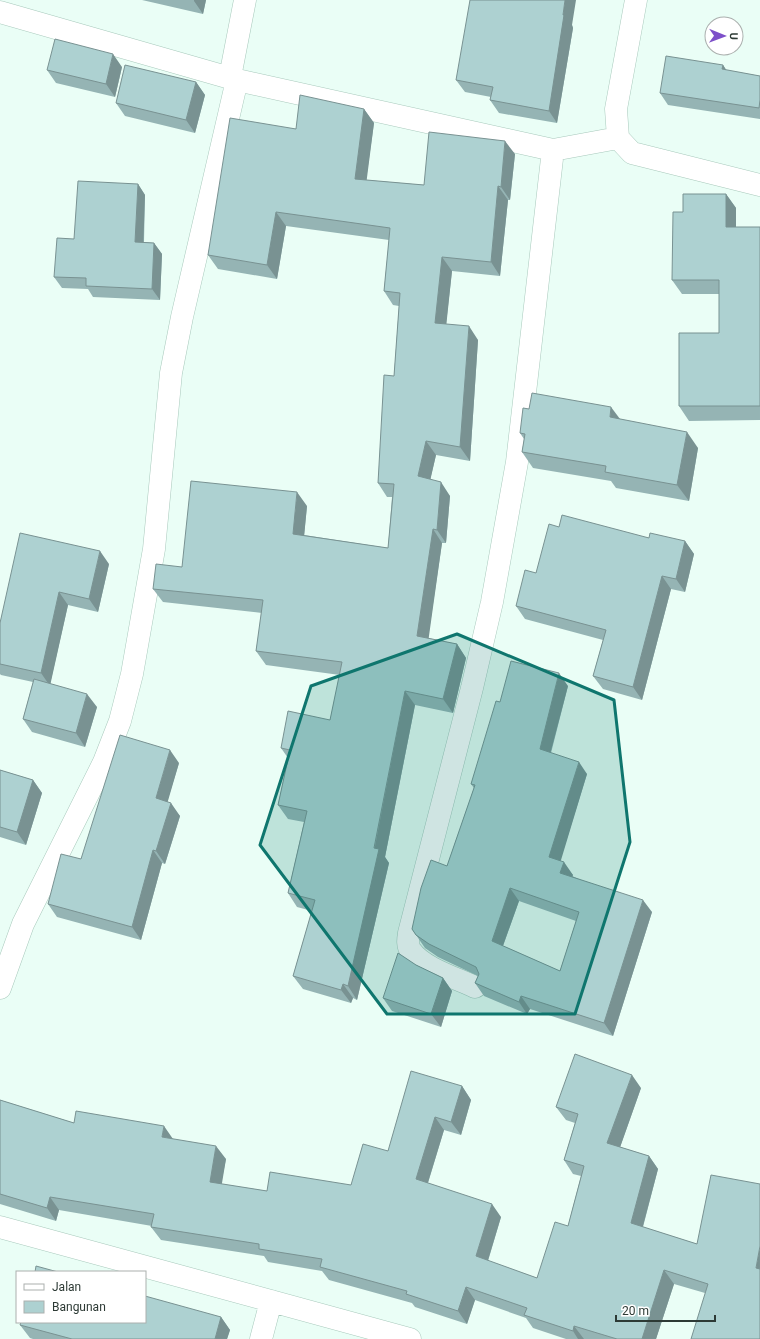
<svg xmlns="http://www.w3.org/2000/svg" width="760" height="1339" font-family="Roboto,sans-serif">
<style>
.lines{fill:none;stroke-linecap:round;stroke-linejoin:round}
.street-casing{stroke:#a8c9bc;stroke-width:23}
.street{stroke:#fff;stroke-width:22}
.wall{fill:#95b4b4;fill-rule:evenodd}
.shaded-wall{fill:#799292}
.building{fill:#add1d1;stroke:#799292;fill-rule:evenodd}
.marked{fill:#0f766e;fill-opacity:0.2;stroke:#0f766e;stroke-width:3;stroke-linejoin:round}
</style>
<rect width="100%" height="100%" fill="#eafef6"/>
<g class="lines">
<defs>
<path id="street" d="M636 0 616 109 618 138 632 153 760 185
M0 12 237 80 553 150 618 138
M230 77 245 0
M475 987C456 978 423 968 411 951 407 946 408 939 409 933L472 688 492 602 517 462 553 150
M0 988 23 924 104 762 120 721 132 674 154 549 171 373 182 317 237 80
M0 1227 410 1339
M261 1339 271 1301"/>
</defs>
<use href="#street" class="street-casing"/>
<use href="#street" class="street"/>
</g>
<path class="wall" d="M142 0H206L203 14Z
M572 25 573 28 557 123 499 113 490 100 491 97 465 92 456 80Z
M723 65 726 70 760 76V119L668 105 660 93Z
M122 67 115 97 56 83 47 70Z
M196 82 205 95 195 133 125 116 116 103Z
M364 109 374 123 366 180 424 185 515 154 510 200H508L500 276 452 271 446 324 478 340 470 461 436 455 430 480 450 496 446 543H442L428 638 457 644 466 658 453 713 415 705 385 857 389 863 357 1000 353 998 351 1003 303 989 293 976 312 911 297 907 288 893 304 822 288 819 278 805 288 758 281 748 330 720 340 675 266 665 256 651 262 613 163 602 153 589 182 567 307 506 304 535 388 548 392 497H387L378 483 394 376 399 306 393 305 384 291 389 240 286 226 277 279 218 269 208 255 296 129Z
M138 184 145 195 144 242 154 243 162 254 160 300 93 297 88 289 62 288 54 277 74 239Z
M726 194 736 208V227H760V420L689 421 679 406 719 333V294H682L672 280 683 212Z
M620 419 698 448 689 501 616 488 611 481 533 468 522 452 524 439 520 433Z
M559 527 649 538 685 541 694 554 685 592 671 589 642 700 603 689 593 676 603 640 525 619 516 606 536 573Z
M109 564 98 612 68 605 50 684 97 707 85 747 32 732 23 719 33 682 1 675 0 674V623Z
M568 686 551 753 587 774 560 861 573 875 572 876 652 912 613 1036 530 1009 527 1014 484 996 475 983 478 976 438 957 425 948 412 929 447 866 474 788 471 784 500 702ZM519 901 576 921 560 971 503 946Z
M179 763 167 802 180 816 165 864 162 863 141 940 57 917 48 904 81 859Z
M0 770 33 780 42 793 26 845 0 837Z
M416 965 443 978 452 991 441 1027 392 1011 383 998Z
M462 1086 471 1100 461 1135 444 1130 428 1183 501 1217 488 1261 537 1278 568 1226 581 1176 573 1174 564 1160 575 1123 566 1120 556 1107 641 1088 620 1147 649 1156 658 1169 643 1227 697 1244 760 1184 705 1293 674 1284 656 1339H566L533 1328 526 1318 475 1300 467 1324 415 1307 412 1303 329 1280 322 1271 268 1262 264 1256 161 1240 151 1227 152 1226 59 1210 56 1221 0 1204V1100L74 1123 173 1139 226 1159 221 1184 267 1191 351 1185 388 1151Z
M221 1317 230 1330 227 1339H33L30 1338 20 1325Z"/>
<path class="shaded-wall" d="M194 0H206L203 14 194 1Z
M565 0H576L572 25 573 28 557 123 549 111Z
M113 54 122 67 115 97 106 84Z
M723 65 731 77 722 69Z
M196 82 205 95 195 133 186 120Z
M364 109 374 123 365 193 355 179Z
M505 141 515 154 510 200 501 187Z
M138 184 145 195 143 253 135 242Z
M498 186 508 200 500 276 491 262Z
M726 194 736 208V241L726 227Z
M276 212 286 226 277 279 267 265Z
M154 243 162 254 160 300 152 289Z
M442 257 452 271 445 337 435 323Z
M469 326 478 340 470 461 460 447Z
M611 407 623 423 610 417Z
M687 432 698 448 689 501 677 485Z
M426 441 436 455 428 490 418 476Z
M441 482 450 496 446 543 437 530Z
M297 492 307 506 303 548 293 534Z
M433 529 442 543 427 650 417 636Z
M685 541 694 554 685 592 676 579Z
M100 551 109 564 98 612 89 599Z
M662 576 671 589 642 700 633 687Z
M59 592 68 605 50 686 41 673Z
M457 644 466 658 453 713 443 699Z
M559 673 568 686 548 762 540 749Z
M405 691 415 705 385 857 389 863 357 1000 348 986Z
M87 694 97 707 85 747 76 733Z
M170 750 179 763 165 811 156 798Z
M579 762 587 774 558 870 549 857Z
M33 780 42 793 26 845 17 832Z
M171 803 180 816 165 864 156 851Z
M153 850 162 863 141 940 132 927Z
M564 862 573 875 569 885 560 873Z
M510 888 519 901 500 954 492 941Z
M643 900 652 912 613 1036 604 1023Z
M443 978 452 991 441 1027 431 1014Z
M343 984 353 998 351 1003 341 990Z
M521 996 530 1009 527 1014 519 1002Z
M632 1075 641 1088 617 1156 607 1143Z
M462 1086 471 1100 461 1135 451 1122Z
M435 1117 444 1130 425 1192 416 1179Z
M164 1126 173 1139 162 1137Z
M216 1146 226 1159 220 1195 210 1182Z
M649 1156 658 1169 640 1237 631 1223Z
M50 1197 59 1210 56 1221 47 1208Z
M492 1204 501 1217 485 1270 476 1256Z
M760 1246V1275L756 1268Z
M664 1270 674 1284 656 1339H642Z
M466 1287 475 1300 467 1324 458 1311Z
M221 1317 230 1330 227 1339H215Z
M574 1326 584 1339H578L573 1331Z"/>
<path class="building" d="M470 0H565L563 15H564L549 111 490 100 493 87 456 80Z
M55 39 113 54 106 84 47 70Z
M666 56 723 65 722 69 760 76V100L759 108 660 93Z
M125 65 196 82 186 120 116 103Z
M300 95 364 109 355 179 424 185 429 132 505 141 501 187 498 186 491 262 442 257 435 323 469 326 460 447 426 441 418 476 441 482 437 530 433 529 417 636 457 644 443 699 405 691 374 848 379 849 348 986 343 984 341 990 293 976 315 900 288 893 307 811 278 805 290 750 281 748 288 711 330 720 342 662 256 651 263 600 153 589 156 564 182 567 191 481 297 492 293 534 388 548 394 484 378 483 384 375 394 376 400 293 384 291 390 228 276 212 267 265 208 255 230 118 296 129Z
M78 181 138 184 135 242 154 243 152 289 86 286V278L54 277 57 238 74 239Z
M683 194H726V227H760V406H679V333H719V280H672L673 212H683Z
M532 393 611 407 610 417 687 432 677 485 605 472 606 466 522 452 525 434 520 433 523 408 529 409Z
M562 515 649 538 650 533 685 541 676 579 662 576 633 687 593 676 606 630 516 606 525 570 536 573 549 524 559 527Z
M20 533 100 551 89 599 59 592 41 673 0 664V623Z
M511 661 559 673 540 749 579 762 549 857 564 862 560 873 643 900 604 1023 521 996 519 1002 475 983 479 974 476 967 429 944 416 935 412 929 421 888 431 860 447 866 475 785 471 784 496 701 500 702ZM510 888 579 912 560 971 492 941Z
M34 679 87 694 76 733 23 719Z
M120 735 170 750 156 798 171 803 156 851 153 850 132 927 48 904 61 854 81 859Z
M0 770 33 780 17 832 0 827Z
M398 953 416 965 443 978 431 1014 383 998Z
M575 1054 632 1075 607 1143 649 1156 631 1223 697 1244 711 1175 760 1184V1246L756 1268 760 1269V1339H691L708 1284 664 1270 642 1339H617L574 1326 573 1331 524 1315 527 1308 466 1287 458 1311 406 1294 407 1291 320 1267 322 1259 259 1249V1244L151 1227 154 1214 50 1197 47 1208 0 1194V1100L74 1123 76 1111 164 1126 162 1137 216 1146 210 1182 267 1191 270 1172 351 1185 363 1144 388 1151 411 1071 462 1086 451 1122 435 1117 416 1179 492 1204 476 1256 537 1278 555 1222 568 1226 584 1166 564 1160 578 1114 556 1107Z
M36 1266 58 1272H35Z
M145 1296 221 1317 215 1339H72L20 1325 21 1322H145Z"/>
<path class="marked" d="M457 634 614 700 630 842 575 1014H387L260 845 311 686Z"/>
<rect x="16" y="1271" width="130" height="52" fill="#ffffff" stroke="#abb0ae"/>
<rect x="24" y="1284" width="20" height="6" fill="#ffffff" stroke="#abb0ae"/>
<text x="52" y="1291" font-size="12" fill="#2d3a35">Jalan</text>
<rect x="24" y="1301" width="20" height="12" fill="#add1d1" stroke="#abb0ae"/>
<text x="52" y="1311" font-size="12" fill="#2d3a35">Bangunan</text>
<g transform="translate(724 36) rotate(91)"><circle r="19" fill="#ffffff" stroke="#abb0ae"/>
<path d="M0-3L7 15L0 10L-7 15Z" fill="#7d50c9"/>
<text y="-6" font-size="11" font-weight="bold" text-anchor="middle" fill="#2d3a35">U</text>
</g>
<path d="M616 1315v6h99v-6" fill="none" stroke="#2d3a35" stroke-width="2"/>
<text x="622" y="1315" font-size="12" fill="#2d3a35" stroke="#ffffff" stroke-width="3" paint-order="stroke">20 m</text>
</svg>
